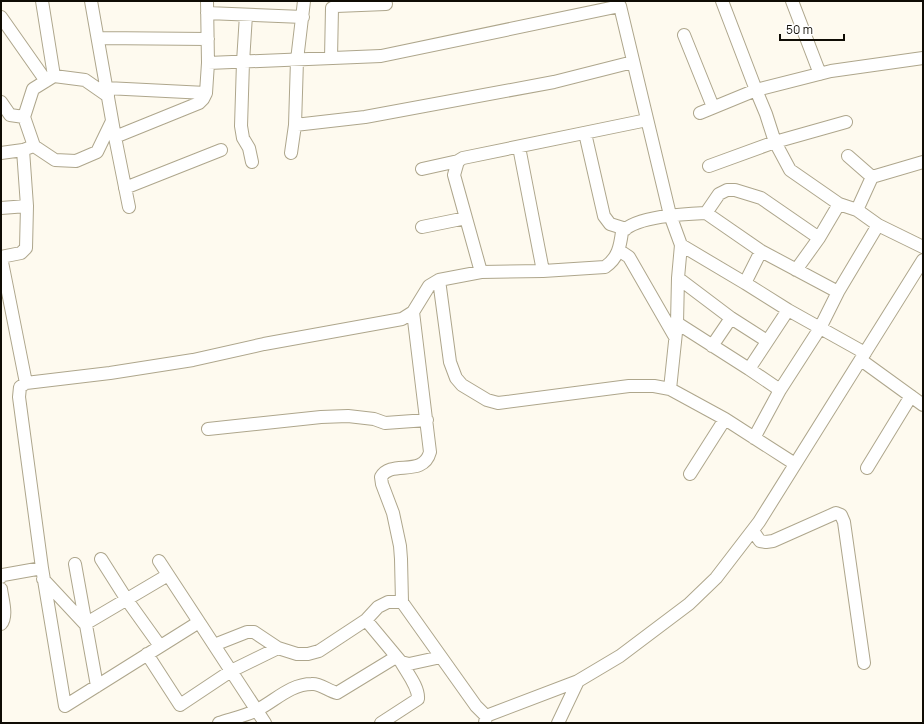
<svg xmlns="http://www.w3.org/2000/svg" width="924" height="724" font-family="Manrope,sans-serif">
<style>
.lines{fill:none;stroke-linecap:round;stroke-linejoin:round}
.minor-casing{stroke:#aea68c;stroke-width:14}
.minor{stroke:#fff;stroke-width:12}
</style>
<rect width="100%" height="100%" fill="#fefaef"/>
<g class="lines">
<defs>
<path id="minor" d="M42 1 54 76 85 80 108 96
M91 1 115 137 129 207
M722 1 756 90 766 114 775 142 790 170 839 204 857 210 878 225 923 247
M792 1 820 74
M207 13 303 17
M246 15 243 62 241 126 243 138 249 148 252 162
M1 17 46 81
M684 35 713 107
M98 38 208 39
M331 58 332 8 336 6 386 4
M208 63 381 56 620 6 670 215 681 245 678 278
M54 76 33 89 24 117 34 146 55 160 76 161 97 152 112 121
M106 88 206 93
M1 102 10 115 24 117
M700 113 756 90 831 71 923 58
M295 125 365 117 554 82 633 62
M585 133 604 216 610 224 626 229
M115 137 199 103 203 99 206 93 208 63 207 1
M519 147 543 271
M1 153 23 150 31 147
M291 153 295 125 297 60 304 1
M848 156 872 177
M709 166 775 142 846 122
M422 169 458 161
M125 188 221 150
M1 208 27 206
M857 210 872 177 923 162
M422 227 466 218
M819 238 761 198 735 190H727L719 194 706 213 761 251 838 292
M681 245 745 283
M620 251 629 257 675 337
M761 251 745 283 788 310 865 353
M1 257 26 383
M1 257 21 253 26 248 27 206 23 150
M796 270 819 238 839 204
M481 272 454 175 458 161 463 158 647 120
M439 280 481 272 543 271 605 267C618 258 620 247 622 232 637 216 684 214 706 213
M413 312 430 452C423 478 391 459 381 477L382 484 393 513 400 546 401 559 402 602 476 706 486 716
M677 323 749 369 780 390
M712 346 731 318
M861 360 923 405
M749 369 788 310
M670 389 677 323 678 278 731 318 767 341
M208 429 321 417 348 416 374 419 385 423 427 420
M754 438 780 390 820 328 838 292 878 225
M867 468 911 396
M690 474 725 419
M753 531 760 541 766 542 773 541 836 513 841 515 844 522 864 663
M101 559 127 600 160 646
M75 564 97 686
M42 568 65 706 199 622 159 561
M1 577 3 575 42 568 19 397 20 387 26 383 110 373 193 360 264 344 402 319 413 312 429 286 439 280 450 362 456 378 462 385 487 400 498 403 629 386H654L670 389 725 419 795 464
M43 579 85 624 168 575
M1 589C2 598 8 616 1 624
M366 620 401 662 409 664 441 657
M199 622 265 723
M214 645 247 632H254L278 648 297 654H308L319 651 366 620 378 607 388 602H402
M147 654 180 705 231 671 278 648
M219 723C231 719 245 716 257 710 275 701 290 684 312 684 319 683 329 691 337 693L396 657
M381 723 418 699C419 687 407 673 401 662
M485 723 486 716 578 681
M558 723 578 681 620 656 689 604 716 578 759 522 923 260"/>
</defs>
<use href="#minor" class="minor-casing"/>
<use href="#minor" class="minor"/>
</g>
<rect width="924" height="724" fill="none" stroke="#0f0c04" stroke-width="4"/>
<path d="M780 34v6h64v-6" fill="none" stroke="#0f0c04" stroke-width="2"/>
<text x="786" y="34" font-size="12" fill="#0f0c04" stroke="#ffffff" stroke-width="3" paint-order="stroke">50 m</text>
</svg>
